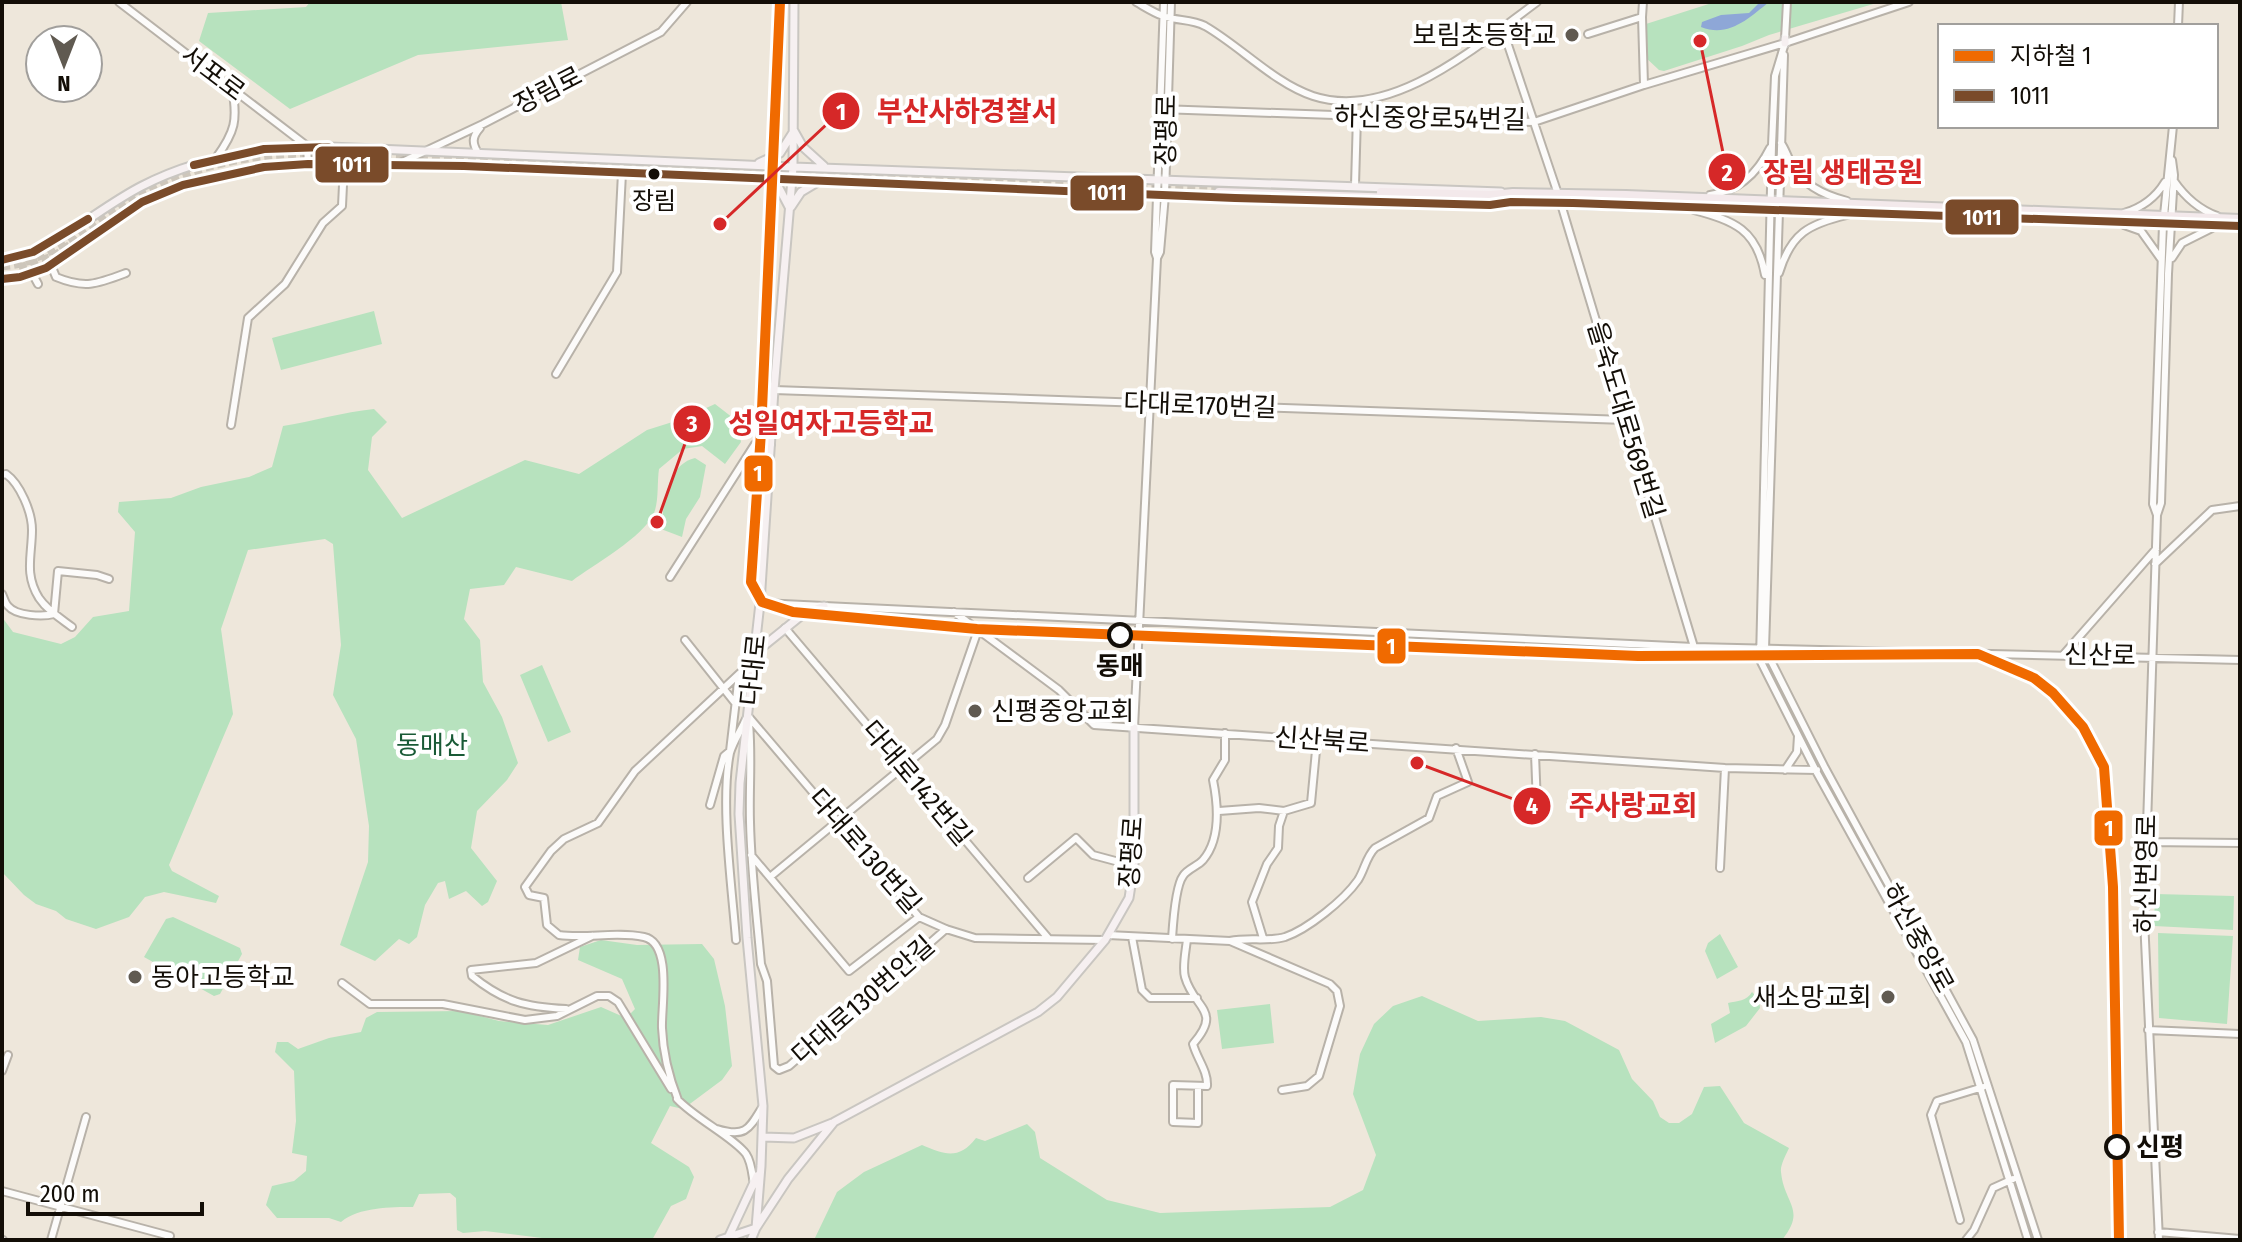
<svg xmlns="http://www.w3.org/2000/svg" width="2242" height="1242" font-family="'Fira Sans Condensed','Noto Sans KR',sans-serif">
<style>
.green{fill:#b7e2be}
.water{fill:#8ea7d7}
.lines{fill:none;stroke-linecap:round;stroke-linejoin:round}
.highway-tunnel{stroke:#cdc6bb;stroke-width:8;stroke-dasharray:8 4;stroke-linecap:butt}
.minor-casing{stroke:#b8b2a9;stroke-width:10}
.major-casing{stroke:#c9c6c1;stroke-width:11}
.highway-casing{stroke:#c9c6c1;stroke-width:12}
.minor{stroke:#fcfbfa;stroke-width:6}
.major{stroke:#f6f0f1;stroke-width:7}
.highway{stroke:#f3e9eb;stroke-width:8}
.bus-1-casing{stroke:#fff;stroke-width:14}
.bus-1{stroke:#7a4b2a;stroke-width:8}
.metro-1-casing{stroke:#fff;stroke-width:16}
.metro-1{stroke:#f06a00;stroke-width:10}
.poi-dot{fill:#605a51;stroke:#fff;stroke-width:3}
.bus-dot{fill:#130e07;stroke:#fff;stroke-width:3}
.stop-dot{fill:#fff;stroke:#130e07;stroke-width:4}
.labels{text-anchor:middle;stroke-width:8;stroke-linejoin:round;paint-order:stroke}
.bus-label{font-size:24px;fill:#130e07;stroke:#fff}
.poi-label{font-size:26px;fill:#130e07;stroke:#fff;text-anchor:end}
.street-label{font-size:26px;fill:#130e07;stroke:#fff}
.stop-label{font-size:26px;font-weight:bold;fill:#130e07;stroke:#fff}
.park-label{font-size:26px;fill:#195a36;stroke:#fff}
.leader{fill:none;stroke:#d62828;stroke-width:3}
.callout-dot{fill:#d62828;stroke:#fff;stroke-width:3}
.mark-label{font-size:24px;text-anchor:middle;font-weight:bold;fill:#fff}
.callout-label{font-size:28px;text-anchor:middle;font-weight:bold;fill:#d62828;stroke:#fff;stroke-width:8;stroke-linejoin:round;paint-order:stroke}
.line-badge{stroke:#fff;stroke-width:3}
.badge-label{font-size:22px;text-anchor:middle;font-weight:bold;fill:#fff}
</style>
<rect width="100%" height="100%" fill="#eee7db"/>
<path class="green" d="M310 2H561L568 40 418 55 290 109 199 41 208 13 306 7Z
M1715 2H1880L1769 35 1742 46 1664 71 1659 70 1644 56 1646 24Z
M374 311 382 344 281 370 272 338Z
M715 404 737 421 741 442 725 464 702 446 683 449 659 469C657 482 659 501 654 513 644 537 593 565 572 581L516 567 504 585 470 589 464 619 480 640 483 682 502 717 518 763 507 780 477 811 471 848 497 881 488 902 482 906 466 891 449 899 445 881 438 883 425 905 417 937 409 944 399 939 375 961 340 945 368 862 369 826 356 739 333 695 341 645 333 544 325 539 248 550 221 629 233 714 169 865 172 871 219 896 216 903 164 892 145 897 129 917 96 929 66 919 56 911 36 904 24 895 2 872V617L13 632 61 644 75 637 93 617 129 611 135 532 118 512 119 502 171 498 201 487 249 477 272 467 283 426C314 421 343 412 374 409L387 422 372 437 368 470 402 518 525 460 579 474 647 430 682 419Z
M695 458 706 465 700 497 686 519 682 537 661 529C664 504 666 465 695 458Z
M542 665 571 732 548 742 520 675Z
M2155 894 2234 896 2233 930 2154 926Z
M173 917 240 948 242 954 220 994 214 996 144 957 166 919Z
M2158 933 2233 936 2227 1024 2159 1018Z
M1720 934 1738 967 1717 979 1705 951 1708 943Z
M601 940 637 945 702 944 714 959 725 1006 732 1066 722 1080 683 1109 670 1106 651 1143 689 1167 694 1177 686 1199 671 1206 652 1240H558L485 1231 463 1233 457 1230 456 1198 450 1193 419 1194 413 1207C391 1207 359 1207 341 1222L329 1218H277L266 1205 272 1186 294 1181 306 1171 307 1156 292 1153 296 1121 294 1071 275 1052 277 1042H288L298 1049 329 1038 361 1032 366 1018 377 1012 461 1011 499 1021 548 1025 601 1007 626 1018 635 1009 622 979 578 960 580 947Z
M1752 992 1759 999 1760 1008 1746 1026 1715 1043 1711 1024 1730 1013 1728 1003C1737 1001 1747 1001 1752 992Z
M1422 996 1478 1021 1541 1017 1565 1021 1619 1050 1632 1079 1653 1101 1660 1117 1669 1123H1679L1692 1114 1704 1087 1720 1086 1744 1123 1789 1148C1786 1155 1780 1165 1781 1172 1784 1204 1807 1209 1782 1240H814L837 1192 864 1172 922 1145C945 1155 959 1160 976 1138L985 1141 1027 1124 1035 1132 1040 1158 1107 1200 1160 1213 1330 1207 1363 1190 1376 1155 1353 1094 1360 1054 1374 1024 1393 1006Z
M1270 1004 1274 1043 1222 1049 1217 1010Z"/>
<path class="water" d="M1760 2H1769C1749 18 1729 38 1701 27L1702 22 1721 15 1749 13Z"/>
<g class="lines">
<path class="highway-tunnel" d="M2 266C45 266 92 220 128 200 169 176 216 162 264 156 305 151 347 155 389 156 472 158 555 163 639 167 832 176 1026 180 1220 186
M19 268 54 256 78 239"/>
<defs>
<path id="minor" d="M119 2 307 146 308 164
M1136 2C1145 7 1154 13 1163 16 1177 21 1192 19 1205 26 1240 46 1274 83 1313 96 1392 122 1478 45 1537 2
M1642 17 1643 2
M2178 26 2179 2
M1502 27 1558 194 1694 647
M1588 34 1642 17 1644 85
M1785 39 1787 2
M1785 43 1775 76 1772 145 1760 660 1816 771 1966 1042 2028 1240
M1784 55 1765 649 1825 768 1973 1040 2038 1240
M1160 109 1534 122 1644 85 1785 43 1909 2
M1781 143C1786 150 1788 159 1793 166 1804 186 1827 196 1847 201
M478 153C472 143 472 137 480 128
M216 158C235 132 238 120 232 88
M398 164 483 124 661 32 687 2
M2174 181C2185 197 2198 209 2217 216
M1355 185 1357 116
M1710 195C1739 191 1757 174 1770 148
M1694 210C1734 221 1757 229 1765 275
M2124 213C2141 208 2156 197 2165 182
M2124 225 2141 231 2161 259
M1157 258 1160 252 1165 195 1171 2
M2172 258 2182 243 2212 228
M51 265 56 277C85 289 97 284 126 273
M32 273 38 284
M1779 273C1791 233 1809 224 1847 215
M556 374 617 272 622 173
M774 390 1625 420
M231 425 248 318 285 284 323 223 342 206 344 164
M2 475 6 474C20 484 32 512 32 530 32 555 24 574 39 598 47 610 60 618 72 627
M2157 515 2153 504 2163 225 2173 126
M2155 564 2212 510 2240 506
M670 577 755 444H771
M2 594C4 598 5 603 8 606 16 616 43 617 54 614
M760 603 1694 647 2240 660
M954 612 1059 690 1094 725 1725 768 1817 770
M54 614 58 571 97 575 109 579
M785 628 1048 938
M685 640 735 703
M2064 654 2156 549
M748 716 919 917 946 929 975 938 1105 940
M749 723C752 757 749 789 750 822 751 870 757 917 761 964L767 981 774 1066 779 1070 789 1066 946 929
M1134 728 1157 258 1155 252 1164 2
M1535 754 1537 805
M1785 770 1797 752 1798 736
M710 805 724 756 730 751 739 674
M1219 811 1259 808 1284 811 1311 803 1317 740
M2147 842 2240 843
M751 855 849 971 919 917
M1720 868 1725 768
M770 877 937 739 945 725 978 630
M1028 878 1076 838 1093 855 1134 866
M1108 935 1230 941C1248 937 1268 942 1285 937 1308 929 1344 900 1358 880 1365 869 1366 857 1375 848L1429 818 1437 796 1468 782 1456 748
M1132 937 1142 990 1150 998H1197
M1263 938 1252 902 1267 864 1278 848 1279 826 1284 811
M1172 939C1173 924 1175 887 1183 876 1187 869 1198 866 1203 860 1221 839 1218 805 1213 780L1225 760V733
M1187 939C1186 950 1182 967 1185 977 1194 1009 1223 1010 1193 1044 1197 1059 1208 1071 1207 1086L1173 1085V1122L1198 1123V1086
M736 940C732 887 720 803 730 753 733 742 741 730 746 719
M1230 941 1330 984 1337 991 1340 1006 1319 1076 1307 1086 1282 1090
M342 983 370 1004H443L525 1020 557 1016 597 996H609L618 1002 671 1089
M566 1009C526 1007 504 1002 472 976L471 970 536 963 592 936
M2148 1030 2240 1034
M2 1071 8 1055
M677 1099C696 1119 733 1137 746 1154 752 1163 752 1174 754 1185
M678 1100C669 1077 663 1053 662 1028 661 1008 673 943 644 937 616 931 587 939 559 935L547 925 544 898 529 895 525 887 551 851 564 839 598 823 635 771 754 660
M717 1129C746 1138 749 1129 763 1106
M2 1191 170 1236
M1960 1220 1931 1115 1937 1101 1983 1087
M2158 1232 2240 1239
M2 1240H3
M51 1240 86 1117
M1966 1240 1974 1230 1993 1188 2013 1179
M2159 1240 2144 919 2157 515 2161 503 2168 274 2174 175 2172 160"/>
<path id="major" d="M1785 43V39
M759 163 780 153 794 131 803 147 824 166
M767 181 778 186 789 207
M791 207 801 192 816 183
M2 260C55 251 95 210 142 186 192 160 250 149 307 146L793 167 1501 192
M2 279 20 277 46 268 142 202 183 185 264 167 308 164 464 166 1235 198 1499 204
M755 653 802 615 824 606
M763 1137 794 1138 832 1123
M729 1236 757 1176
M720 1240 756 1228 788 1179 834 1122 1038 1012 1057 997 1105 940 1129 898 1134 866V728
M751 1240 756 1228 761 1166 763 1106 747 938 739 814 740 783 760 603 774 390 793 167 794 2"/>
<path id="highway" d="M1219 192 2240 226
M1381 192 1491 195 1513 193 1626 195 2240 219"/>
</defs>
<use href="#minor" class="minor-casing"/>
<use href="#major" class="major-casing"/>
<use href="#highway" class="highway-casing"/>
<use href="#minor" class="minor"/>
<use href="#major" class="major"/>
<use href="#highway" class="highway"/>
<defs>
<path id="bus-1" d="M194 165 264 149 328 147
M2 260 33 252 88 219
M2 279 20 277 46 268 142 202 183 185 264 167 308 164 464 166 1235 198 1490 205 1511 202 1573 203 2240 226"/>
</defs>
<use href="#bus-1" class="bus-1-casing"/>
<use href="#bus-1" class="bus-1"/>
<defs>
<path id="metro-1" d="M780 2 761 432 751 582 762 602 793 612 977 629 1638 656 1978 654 2034 678 2053 693 2083 727 2104 767 2113 887 2119 1240"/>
</defs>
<use href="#metro-1" class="metro-1-casing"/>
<use href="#metro-1" class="metro-1"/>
</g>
<g class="poi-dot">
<circle cx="1572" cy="35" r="8"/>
<circle cx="975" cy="711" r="8"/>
<circle cx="135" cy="977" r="8"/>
<circle cx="1888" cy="997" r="8"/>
</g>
<circle class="bus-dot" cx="654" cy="174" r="7"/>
<g class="stop-dot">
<circle cx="1120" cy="635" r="11"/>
<circle cx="2117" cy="1147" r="11"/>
</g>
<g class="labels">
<g class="bus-label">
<text x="654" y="209">장림</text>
</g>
<g class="poi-label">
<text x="1556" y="44">보림초등학교</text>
<text x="991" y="720" text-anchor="start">신평중앙교회</text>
<text x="151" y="986" text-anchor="start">동아고등학교</text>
<text x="1872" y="1006">새소망교회</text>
</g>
<g class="street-label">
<text transform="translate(213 73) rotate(37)" y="9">서포로</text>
<text transform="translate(548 90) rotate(-27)" y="9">장림로</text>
<text transform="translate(1430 118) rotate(1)" y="9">하신중앙로54번길</text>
<text transform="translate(1166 130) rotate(-89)" y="9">장평로</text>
<text transform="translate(1200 405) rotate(2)" y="9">다대로170번길</text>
<text transform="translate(1626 420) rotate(73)" y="9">을숙도대로569번길</text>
<text transform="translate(2100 655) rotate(1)" y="9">신산로</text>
<text transform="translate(753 670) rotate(-84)" y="9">다대로</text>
<text transform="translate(1322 740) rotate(4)" y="9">신산북로</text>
<text transform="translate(917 783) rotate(50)" y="9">다대로142번길</text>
<text transform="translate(865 851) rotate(49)" y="9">다대로130번길</text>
<text transform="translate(1131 852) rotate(-86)" y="9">장평로</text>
<text transform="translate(2146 874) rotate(-89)" y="9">하신번영로</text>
<text transform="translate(1918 938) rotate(61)" y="9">하신중앙로</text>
<text transform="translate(863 1000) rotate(-41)" y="9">다대로130번안길</text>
</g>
<g class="stop-label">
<text x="1120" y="675">동매</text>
<text x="2136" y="1156" text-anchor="start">신평</text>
</g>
<g class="park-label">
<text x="432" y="754">동매산</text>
</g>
</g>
<path class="leader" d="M720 224L841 111M1700 41L1727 172M657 522L692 424M1417 763L1532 806"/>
<g class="callout-dot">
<circle cx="720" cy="224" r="8"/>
<circle cx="1700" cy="41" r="8"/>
<circle cx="657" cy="522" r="8"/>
<circle cx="1417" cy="763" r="8"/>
<circle cx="841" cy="111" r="20"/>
<circle cx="1727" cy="172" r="20"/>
<circle cx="692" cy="424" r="20"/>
<circle cx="1532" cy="806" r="20"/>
</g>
<g class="mark-label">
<text x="841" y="120">1</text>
<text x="1727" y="181">2</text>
<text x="692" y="432">3</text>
<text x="1532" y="814">4</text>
</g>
<g class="callout-label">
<text x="967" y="121">부산사하경찰서</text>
<text x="1843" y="182">장림 생태공원</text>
<text x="831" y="433">성일여자고등학교</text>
<text x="1633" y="815">주사랑교회</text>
</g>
<g class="line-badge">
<rect x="314" y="145" width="76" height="39" rx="8" fill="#7a4b2a"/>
<rect x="1069" y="174" width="76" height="38" rx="8" fill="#7a4b2a"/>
<rect x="1944" y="198" width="76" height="38" rx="8" fill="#7a4b2a"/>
<rect x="743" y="454" width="31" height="39" rx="8" fill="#f06a00"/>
<rect x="1376" y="627" width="31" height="38" rx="8" fill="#f06a00"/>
<rect x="2093" y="809" width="31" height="38" rx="8" fill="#f06a00"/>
</g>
<g class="badge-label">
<text x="352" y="172">1011</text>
<text x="1107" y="200">1011</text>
<text x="1982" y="225">1011</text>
<text x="758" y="481">1</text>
<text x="1391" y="654">1</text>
<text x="2109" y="836">1</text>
</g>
<rect width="2242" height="1242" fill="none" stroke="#130e07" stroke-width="8"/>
<rect x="1938" y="24" width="280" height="104" fill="#ffffff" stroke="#a19f9c" stroke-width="2"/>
<rect x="1954" y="50" width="40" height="12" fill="#f06a00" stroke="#a19f9c" stroke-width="2"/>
<text x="2010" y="64" font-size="24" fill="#130e07">지하철 1</text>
<rect x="1954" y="90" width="40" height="12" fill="#7a4b2a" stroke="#a19f9c" stroke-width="2"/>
<text x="2010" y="104" font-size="24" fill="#130e07">1011</text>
<g transform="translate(64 64) rotate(180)"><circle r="38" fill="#ffffff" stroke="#a19f9c" stroke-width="2"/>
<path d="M0-6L14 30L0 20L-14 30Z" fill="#605a51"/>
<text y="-12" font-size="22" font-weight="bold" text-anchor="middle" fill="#130e07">N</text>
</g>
<path d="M28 1202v12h174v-12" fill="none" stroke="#130e07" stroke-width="4"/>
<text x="40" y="1202" font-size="24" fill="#130e07" stroke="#ffffff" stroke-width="6" paint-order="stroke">200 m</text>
</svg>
